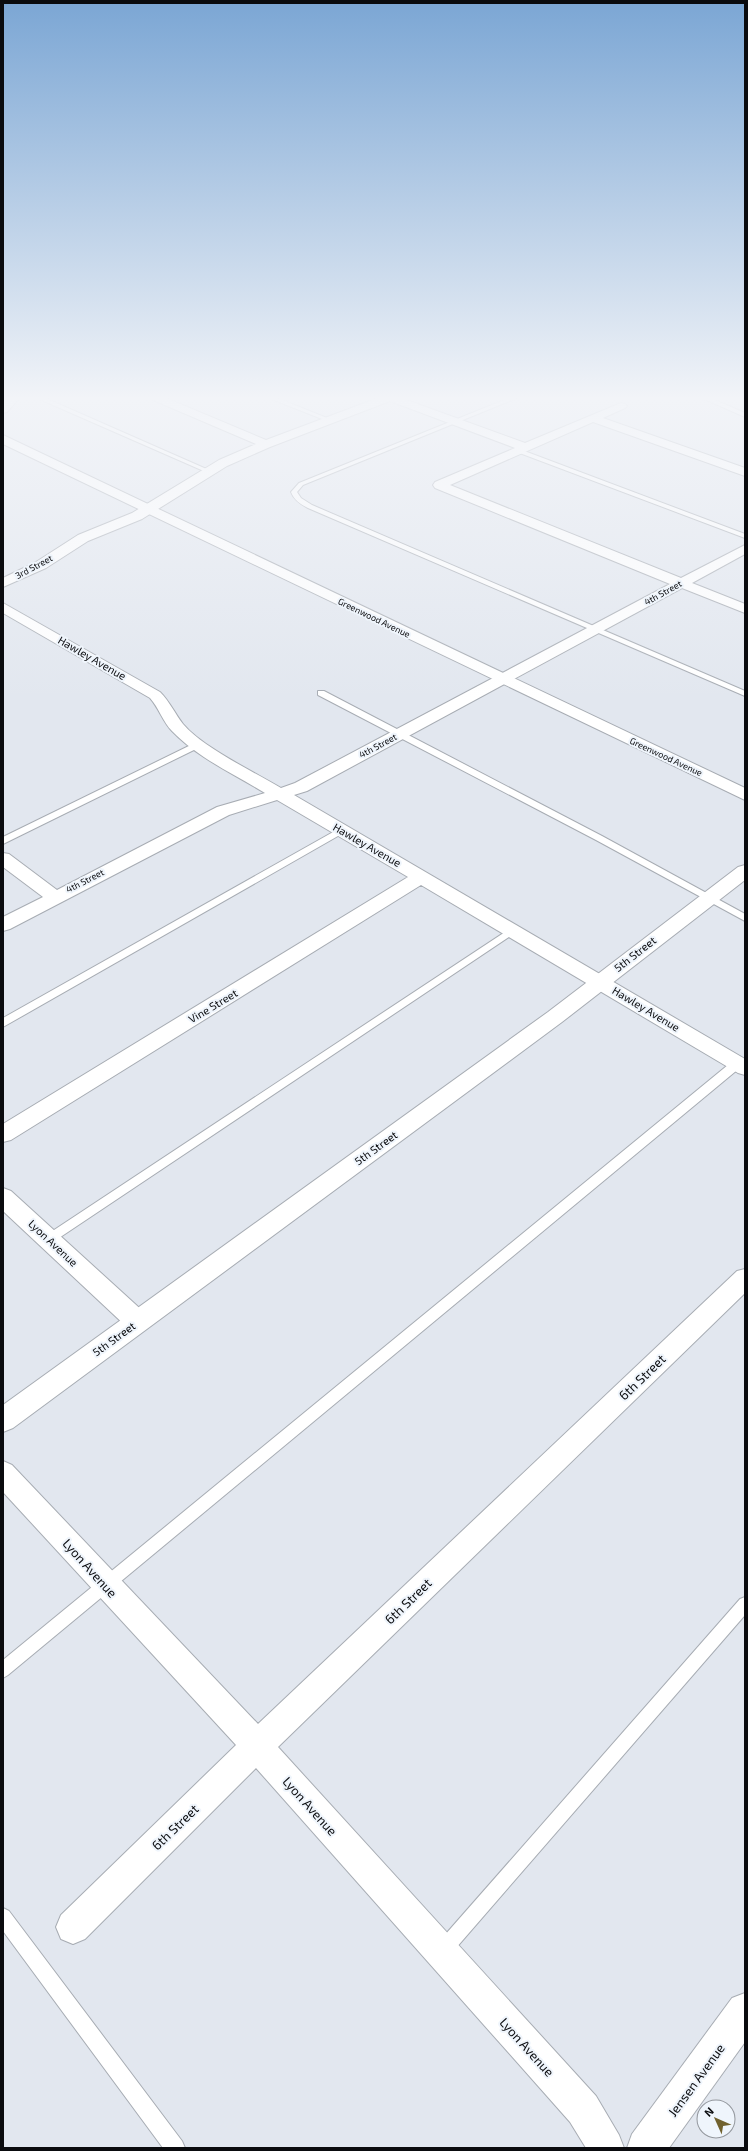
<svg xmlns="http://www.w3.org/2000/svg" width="748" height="2151" font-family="'Exo 2',sans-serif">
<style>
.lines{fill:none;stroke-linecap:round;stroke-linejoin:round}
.lane-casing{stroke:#a7acb3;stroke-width:2}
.street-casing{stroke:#a7acb3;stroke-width:2}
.secondary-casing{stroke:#a7acb3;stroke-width:2}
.primary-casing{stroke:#a7acb3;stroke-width:2}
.lane{fill:#fff;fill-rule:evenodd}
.street{fill:#fff;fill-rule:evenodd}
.secondary{fill:#fff;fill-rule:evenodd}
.primary{fill:#fff;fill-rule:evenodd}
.labels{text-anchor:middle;stroke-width:4;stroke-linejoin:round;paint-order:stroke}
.far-street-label{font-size:9px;fill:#0a0b0e;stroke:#eff5fc}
.street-label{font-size:11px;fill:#0a0b0e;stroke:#eff5fc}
.near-street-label{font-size:13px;fill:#0a0b0e;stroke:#eff5fc}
</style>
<rect width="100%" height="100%" fill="#e2e7ef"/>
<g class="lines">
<defs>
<path id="lane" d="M37 398H45L211 471 206 472Z
M269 398H277L332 420 327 421Z
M509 398H517L303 485 297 492 301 498 312 505 745 691V696L308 508C300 504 294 500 291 492L299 483Z
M702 398H710L745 413V417Z
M519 449 745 534V538L517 452V450Z
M318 691H324L602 836 745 914V921L596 840 318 695Z
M197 742 201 745 200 747 3 844V837Z
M342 827 345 828V832L3 1027V1018Z
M511 928 515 929 516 931 515 933 53 1242 49 1244 45 1242 43 1239 45 1236Z
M738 1059 742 1060 743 1063 742 1066 8 1675 3 1678V1660L734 1060Z
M745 1597V1615L449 1956 443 1959 437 1956 434 1950 437 1944 740 1599Z
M3 1908 9 1911 182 2141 185 2148H163L3 1931Z"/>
<path id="street" d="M7 398H19L7 412 3 413V403Z
M151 398H166L266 440 378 398H401L525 443 621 403 625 404 627 406 625 408 603 418 745 468V476L593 422 450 485 681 578 745 545V554L692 583 745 604V613L682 588 307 791 294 795 745 1059V1075L738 1073 421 885 11 1140 3 1142V1124L408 877 277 800 229 815 10 929 3 931V917L43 897 3 867V853L9 854 57 890 217 807 265 793C234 774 198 758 172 731 163 722 159 708 150 698L3 613V603L160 692C170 702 175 714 183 724 202 747 254 772 281 788L295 783 670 584 435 488 433 485 435 482 515 448 390 401 270 447 227 466 142 519 88 541 46 568 3 587V578L36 562 78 535 132 513 219 460 256 444 153 400Z
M3 1188 11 1191 146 1314 149 1321 146 1328 137 1331 128 1328 3 1211Z
M745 1269V1293L278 1747 596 2096 619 2135 624 2148H586L570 2122 256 1768 85 1939 73 1944 61 1939 56 1927 61 1915 236 1745 3 1492V1461L12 1465 258 1724 737 1271Z"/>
<path id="secondary" d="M3 435 745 788V800L3 444Z
M745 865V880L562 1022 13 1428 3 1432V1405L548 1012 738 867Z"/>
<path id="primary" d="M745 1993V2042L669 2148H627L632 2134 732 1998Z"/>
</defs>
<use href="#lane" class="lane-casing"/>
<use href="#street" class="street-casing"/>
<use href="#secondary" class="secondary-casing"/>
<use href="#primary" class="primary-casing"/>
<use href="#lane" class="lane"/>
<use href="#street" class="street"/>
<use href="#secondary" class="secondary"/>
<use href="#primary" class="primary"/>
</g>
<linearGradient id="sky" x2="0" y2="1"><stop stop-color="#7ba6d4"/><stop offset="0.57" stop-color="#f2f4f8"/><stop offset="1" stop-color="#f2f4f8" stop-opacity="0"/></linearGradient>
<rect width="748" height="699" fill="url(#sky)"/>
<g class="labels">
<g class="far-street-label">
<text transform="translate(34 567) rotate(-28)" y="3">3rd Street</text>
<text transform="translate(663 593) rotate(-29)" y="3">4th Street</text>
<text transform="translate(374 618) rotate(26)" y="3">Greenwood Avenue</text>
<text transform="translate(378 746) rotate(-28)" y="3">4th Street</text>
<text transform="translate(666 757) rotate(25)" y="3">Greenwood Avenue</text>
<text transform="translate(85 881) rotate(-27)" y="3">4th Street</text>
</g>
<g class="street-label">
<text transform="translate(92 658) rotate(30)" y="4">Hawley Avenue</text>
<text transform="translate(367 845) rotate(30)" y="4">Hawley Avenue</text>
<text transform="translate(635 954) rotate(-38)" y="4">5th Street</text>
<text transform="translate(213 1006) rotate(-31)" y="4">Vine Street</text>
<text transform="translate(646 1009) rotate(31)" y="4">Hawley Avenue</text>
<text transform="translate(376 1148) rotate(-36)" y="4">5th Street</text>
<text transform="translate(53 1243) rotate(43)" y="4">Lyon Avenue</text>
<text transform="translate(114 1339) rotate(-36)" y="4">5th Street</text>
</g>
<g class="near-street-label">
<text transform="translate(642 1377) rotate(-44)" y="5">6th Street</text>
<text transform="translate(90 1568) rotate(48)" y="5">Lyon Avenue</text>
<text transform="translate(408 1601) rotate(-44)" y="5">6th Street</text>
<text transform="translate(310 1806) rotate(48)" y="5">Lyon Avenue</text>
<text transform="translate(175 1827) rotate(-44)" y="5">6th Street</text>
<text transform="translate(527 2047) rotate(48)" y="5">Lyon Avenue</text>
<text transform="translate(696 2080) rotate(-54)" y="5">Jensen Avenue</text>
</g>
</g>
<rect width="748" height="2151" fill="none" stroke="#0a0b0e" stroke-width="8"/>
<g transform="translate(716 2119) rotate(315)"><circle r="19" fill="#eff5fc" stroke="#93979d"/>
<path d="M0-3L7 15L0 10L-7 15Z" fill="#70612e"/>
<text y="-6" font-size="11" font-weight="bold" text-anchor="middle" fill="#0a0b0e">N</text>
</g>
</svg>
